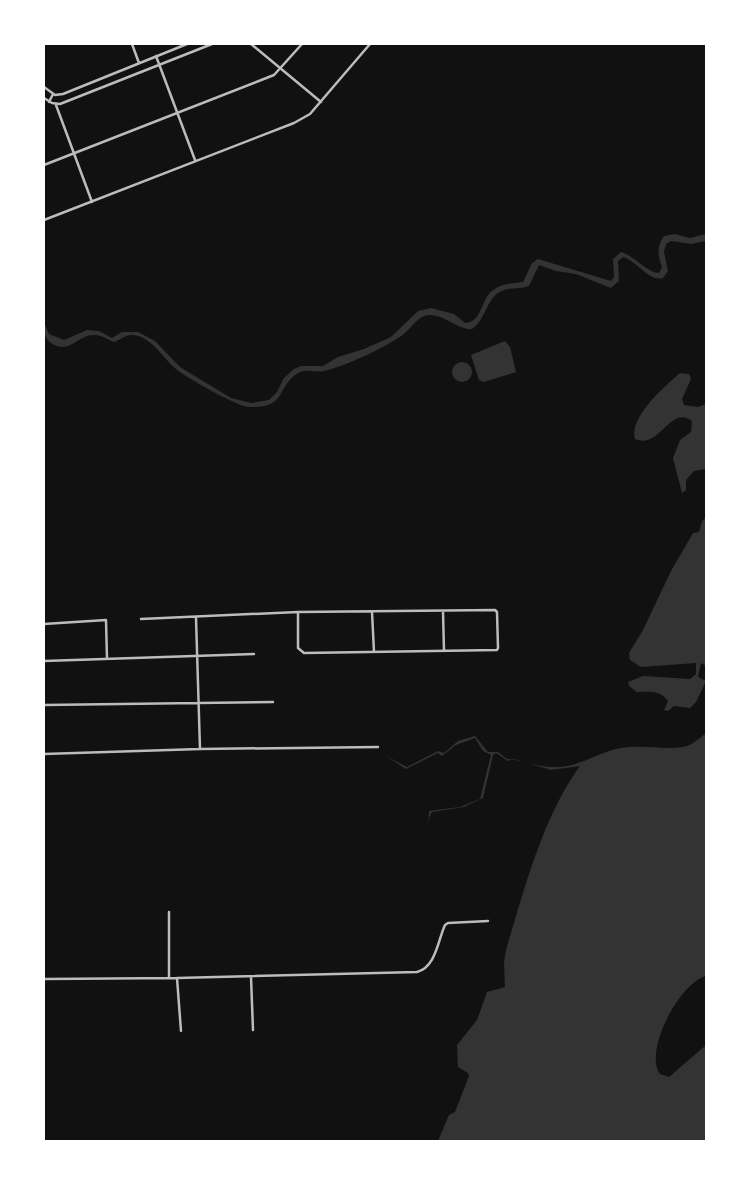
<svg xmlns="http://www.w3.org/2000/svg" width="750" height="1185" font-family="Jost,sans-serif">
<style>
.water{fill:#333}
.lines{fill:none;stroke-linecap:round;stroke-linejoin:round}
.minor{stroke:#bcbcbc;stroke-width:2.5}
</style>
<rect width="100%" height="100%" fill="#111"/>
<path class="water" d="M675 234 690 238 706 234V241L691 244 671 241 666 244 664 252 668 271 663 278C649 282 637 261 623 257L618 261 619 281 611 288 576 274 556 271 539 265 529 286C518 290 508 286 498 293 487 300 485 320 472 329 461 331 444 315 430 315 419 315 413 326 406 332 397 340 384 346 373 352 361 358 338 368 324 371 316 373 306 368 298 373 275 388 288 408 249 407 236 406 187 378 176 369 163 358 150 335 132 335 125 335 120 340 114 342 108 340 102 335 95 335 79 333 69 356 51 343 43 337 44 331 44 322L49 334 64 340 87 330 99 331 112 338 122 332H138L155 341 180 367 231 398 251 403 269 400 277 392 284 378 294 369 301 366H323L338 357 364 349 391 337 418 311 431 308 454 314 465 323C483 322 480 300 492 291 501 283 511 284 523 282L532 263 538 259 611 281 614 277 613 259 621 252C635 256 647 273 659 273L662 267C658 256 656 247 664 236Z
M505 341 510 347 516 372 484 382 479 380 471 355Z
M452 372a10 10 0 1 1 20 0a10 10 0 1 1-20 0Z
M680 373 689 374 691 379 682 399 684 405 698 407 706 404V469L694 471 686 480V490L682 493 673 458 680 440 691 432 692 421C670 404 660 450 635 439 628 418 666 385 680 373Z
M706 517V666L701 663 698 677 706 681 696 702 690 708 674 706 668 711 664 710 668 701C660 690 650 692 637 692L629 686 628 682 643 676 690 679 696 674V663L641 667 630 660 629 653 643 630 671 571 693 533 699 532 702 521Z
M706 733V976C680 982 643 1052 660 1074L669 1077 706 1045V1141H438L449 1115 455 1112 469 1076 468 1073 458 1067 457 1045 477 1020 487 992 505 987 504 962 506 950C524 890 543 816 580 766L551 770 514 759 508 761 496 753 493 755 483 798 464 807 432 812 429 818 428 833 429 811 460 807 480 799 491 755 483 751 475 738 456 745 442 756 438 753 406 769 386 756 407 767 438 751 444 753 458 741 475 736 488 752H498L507 759C521 760 537 767 552 767 577 769 597 752 621 748 641 744 671 751 687 746 694 743 700 738 706 733Z"/>
<g class="lines">
<path class="minor" d="M132 44 139 63
M251 44 321 102
M156 56 195 160
M44 87 55 95 63 94 187 44
M44 98 52 103 60 104 212 44
M49 102 53 94
M56 105 92 202
M44 165 274 75 302 44
M44 220 294 123 310 114 370 44
M443 611 444 651
M372 612 374 652
M196 618 200 749
M141 619 298 612 495 610 497 612 498 648 497 650 304 653 298 648V612
M44 624 106 620 107 659
M44 661 254 654
M44 705 273 702
M44 754 200 749 378 747
M169 977V912
M251 977 253 1030
M177 978 181 1031
M44 979 177 978 417 972C436 967 438 940 445 925L448 923 488 921"/>
</g>
<rect width="750" height="1185" fill="none" stroke="#ffffff" stroke-width="90"/>
</svg>
